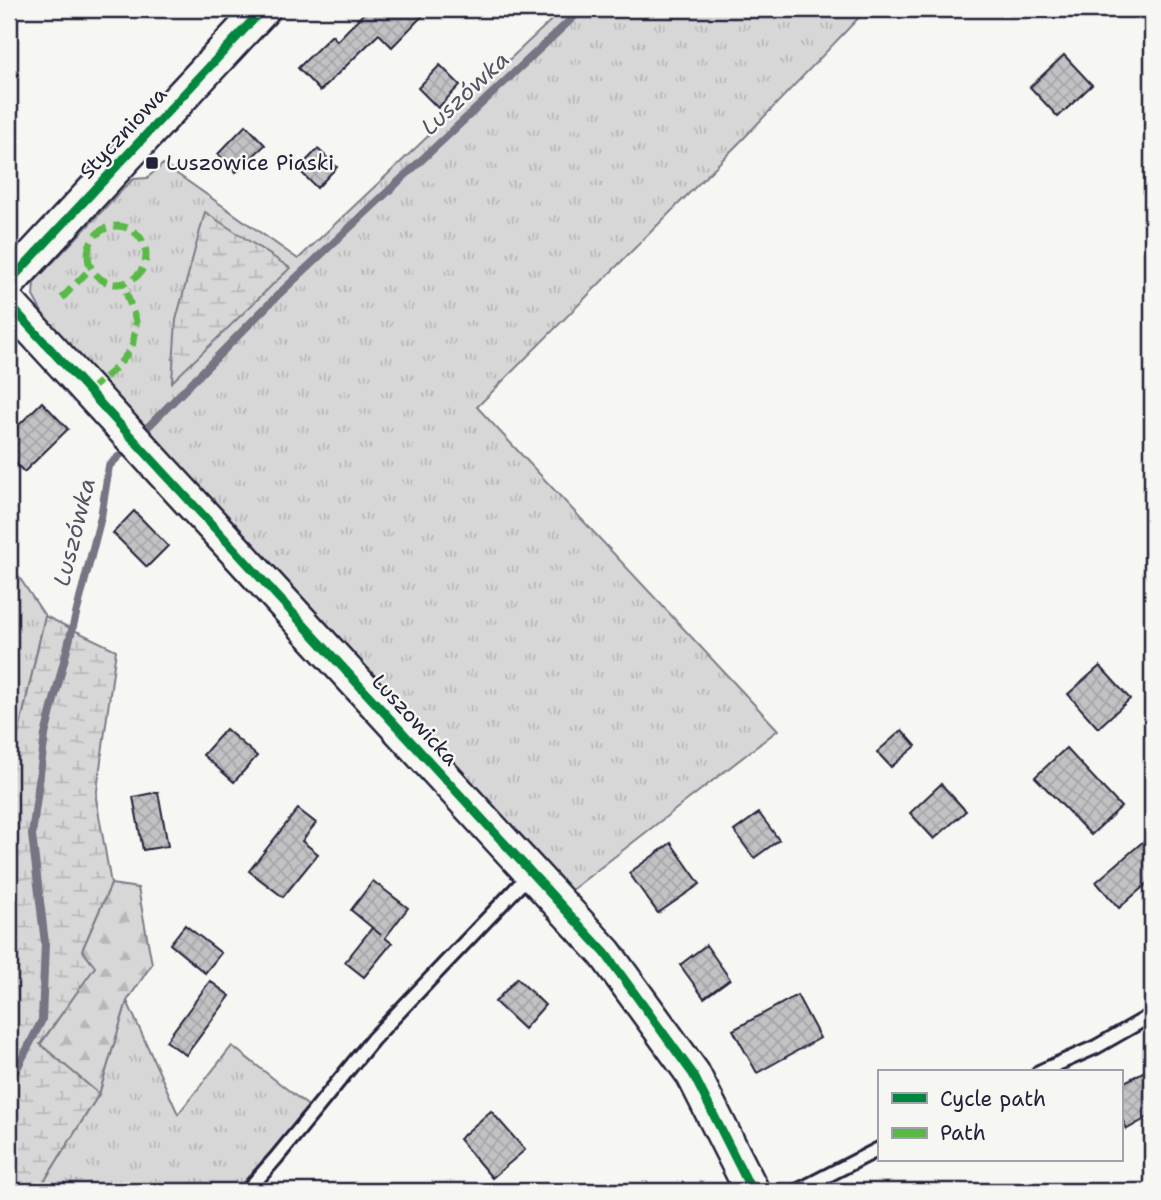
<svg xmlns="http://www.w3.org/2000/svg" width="1161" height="1200" font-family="'Shantell Sans',sans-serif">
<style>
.grass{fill:url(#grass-tufts);stroke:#7c7c89;stroke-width:2}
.forest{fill:url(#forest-firs);stroke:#7c7c89;stroke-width:2}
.wetland{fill:url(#wetland-marsh);stroke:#7c7c89;stroke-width:2}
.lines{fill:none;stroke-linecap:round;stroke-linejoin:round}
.stream{stroke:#757583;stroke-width:8}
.building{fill:url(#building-cross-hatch);stroke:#22223b;stroke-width:2}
.lane-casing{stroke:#22223b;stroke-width:18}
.secondary-casing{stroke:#22223b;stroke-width:38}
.lane{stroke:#f6f6f2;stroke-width:12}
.secondary{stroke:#f6f6f2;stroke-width:33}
.quiet{stroke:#58b947;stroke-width:7;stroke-dasharray:14 7;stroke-linecap:butt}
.cycleway-casing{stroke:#f6f6f2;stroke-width:13}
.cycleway{stroke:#00873e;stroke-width:9}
.poi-dot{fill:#22223b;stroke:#f6f6f2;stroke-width:2.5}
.labels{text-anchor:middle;stroke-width:5;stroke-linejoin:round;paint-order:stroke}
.street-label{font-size:21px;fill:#22223b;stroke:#f6f6f2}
.poi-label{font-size:21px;fill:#22223b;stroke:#f6f6f2;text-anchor:start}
.water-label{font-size:23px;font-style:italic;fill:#535365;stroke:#f6f6f2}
</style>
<defs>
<pattern id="grass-tufts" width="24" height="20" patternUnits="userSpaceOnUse" patternTransform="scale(1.75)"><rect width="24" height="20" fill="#d7d7d7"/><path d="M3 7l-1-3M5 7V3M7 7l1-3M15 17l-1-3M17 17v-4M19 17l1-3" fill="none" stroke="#b8b8b9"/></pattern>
<pattern id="forest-firs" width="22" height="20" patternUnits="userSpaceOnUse" patternTransform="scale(1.75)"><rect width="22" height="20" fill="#d7d7d7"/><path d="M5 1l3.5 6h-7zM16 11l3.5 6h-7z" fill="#b8b8b9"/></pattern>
<pattern id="wetland-marsh" width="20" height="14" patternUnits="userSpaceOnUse" patternTransform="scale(1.75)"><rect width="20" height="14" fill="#d7d7d7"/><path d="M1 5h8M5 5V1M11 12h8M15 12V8" fill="none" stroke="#b8b8b9"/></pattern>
<pattern id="building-cross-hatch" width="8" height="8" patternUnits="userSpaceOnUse" patternTransform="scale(1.75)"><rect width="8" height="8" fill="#c2c2c4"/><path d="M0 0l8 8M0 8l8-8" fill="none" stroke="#a6a6a9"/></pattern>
</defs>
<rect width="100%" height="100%" fill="#f6f6f2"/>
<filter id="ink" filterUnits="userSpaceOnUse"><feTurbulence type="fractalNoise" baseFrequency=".0143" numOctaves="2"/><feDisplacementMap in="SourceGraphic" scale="14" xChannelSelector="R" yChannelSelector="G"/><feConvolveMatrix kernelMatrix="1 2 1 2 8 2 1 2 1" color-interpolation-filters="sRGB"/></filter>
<g filter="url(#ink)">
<path class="grass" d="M563 9H867L742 140 477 407 778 730 569 892 44 316 33 296 34 282 133 179 147 178 163 164 298 259Z
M9 562 45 616 9 776Z
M9 809 17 936 9 941Z
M127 1001 178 1114 232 1046 311 1108 235 1191H38L99 1094Z"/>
<path class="forest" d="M111 884 138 888 152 964 127 1001 99 1094 40 1045 94 967 82 950Z"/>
<path class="wetland" d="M205 212 290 268 172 382 176 320Z
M45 616 116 650 96 798 111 884 82 950 95 967 40 1044 99 1094 38 1191H9V941L17 936 9 809V776Z"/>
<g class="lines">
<path class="stream" d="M139 436 279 294 582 9
M9 1084 42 1020 45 943 32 835 45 735 101 517 109 466 130 445"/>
</g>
<path class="building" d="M368 9H429L392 47 379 34 320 91 298 68 332 35 337 41Z
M1064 55 1092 85 1058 117 1030 87Z
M440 65 460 85 438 108 418 88Z
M246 125 265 145 236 172 218 154Z
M318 149 337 167 317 188 298 169Z
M42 402 68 429 24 472 9 456V435Z
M134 511 168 546 147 567 113 533Z
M1100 666 1130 699 1098 728 1068 694Z
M226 729 257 756 234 782 203 755Z
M902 730 916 746 891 767 877 752Z
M1066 748 1121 807 1091 835 1035 777Z
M941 784 966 811 934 839 910 813Z
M158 792 168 846 143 850 133 797Z
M298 809 316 823 302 841 318 854 283 897 249 871Z
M759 813 779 840 754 858 734 831Z
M1152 834V879L1119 908 1096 882Z
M671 843 700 884 658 913 629 873Z
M373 881 408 908 385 938 392 943 364 977 345 962 372 928 381 935 351 910Z
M185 925 221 953 205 973 170 944Z
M706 945 730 979 704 998 680 965Z
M517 978 545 1005 524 1029 495 1002Z
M210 981 230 996 186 1055 166 1041Z
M797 995 820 1038 757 1073 733 1030Z
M1152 1067V1115L1127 1129 1121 1117V1084Z
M491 1111 525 1150 492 1178 459 1139Z"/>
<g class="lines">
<defs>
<path id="lane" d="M1039 1072 1096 1047 1152 1015
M247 1191 276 1158 373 1039 531 873
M797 1191 879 1149"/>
<path id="secondary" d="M9 282 263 9
M9 304 605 953 693 1074 752 1191"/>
</defs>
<use href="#lane" class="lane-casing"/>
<use href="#secondary" class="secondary-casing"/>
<use href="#lane" class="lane"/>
<use href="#secondary" class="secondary"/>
<path class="quiet" d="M88 255a29 29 0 1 1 58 0a29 29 0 1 1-58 0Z
M62 298 91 268
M89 391 117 367 132 348 136 321 123 283"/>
<defs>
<path id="cycleway" d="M9 282 263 9
M9 304 605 953 693 1074 752 1191"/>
</defs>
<use href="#cycleway" class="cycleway-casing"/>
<use href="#cycleway" class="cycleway"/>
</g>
</g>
<rect class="poi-dot" x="145" y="156" width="14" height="14" rx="3.5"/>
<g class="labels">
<g class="street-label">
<text transform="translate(123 133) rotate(-47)" y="7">Styczniowa</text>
<text transform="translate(415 720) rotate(47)" y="7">Luszowicka</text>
</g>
<g class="poi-label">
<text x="166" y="170">Luszowice Piaski</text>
</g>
<g class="water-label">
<text transform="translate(465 93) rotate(-43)" y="8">Luszówka</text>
<text transform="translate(74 532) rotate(-76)" y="8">Luszówka</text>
</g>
</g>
<rect width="1161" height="1200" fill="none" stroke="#f6f6f2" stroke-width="35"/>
<rect x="18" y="18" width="1126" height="1165" fill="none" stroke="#22223b" stroke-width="2.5" filter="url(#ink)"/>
<rect x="878" y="1070" width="245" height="91" fill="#f6f6f2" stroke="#a1a1a9" stroke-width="2"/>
<rect x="892" y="1093" width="35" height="10" fill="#00873e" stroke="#a1a1a9" stroke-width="2"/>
<text x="940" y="1106" font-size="21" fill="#22223b">Cycle path</text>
<rect x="892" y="1128" width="35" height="10" fill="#58b947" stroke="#a1a1a9" stroke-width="2"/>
<text x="940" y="1140" font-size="21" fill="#22223b">Path</text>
</svg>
